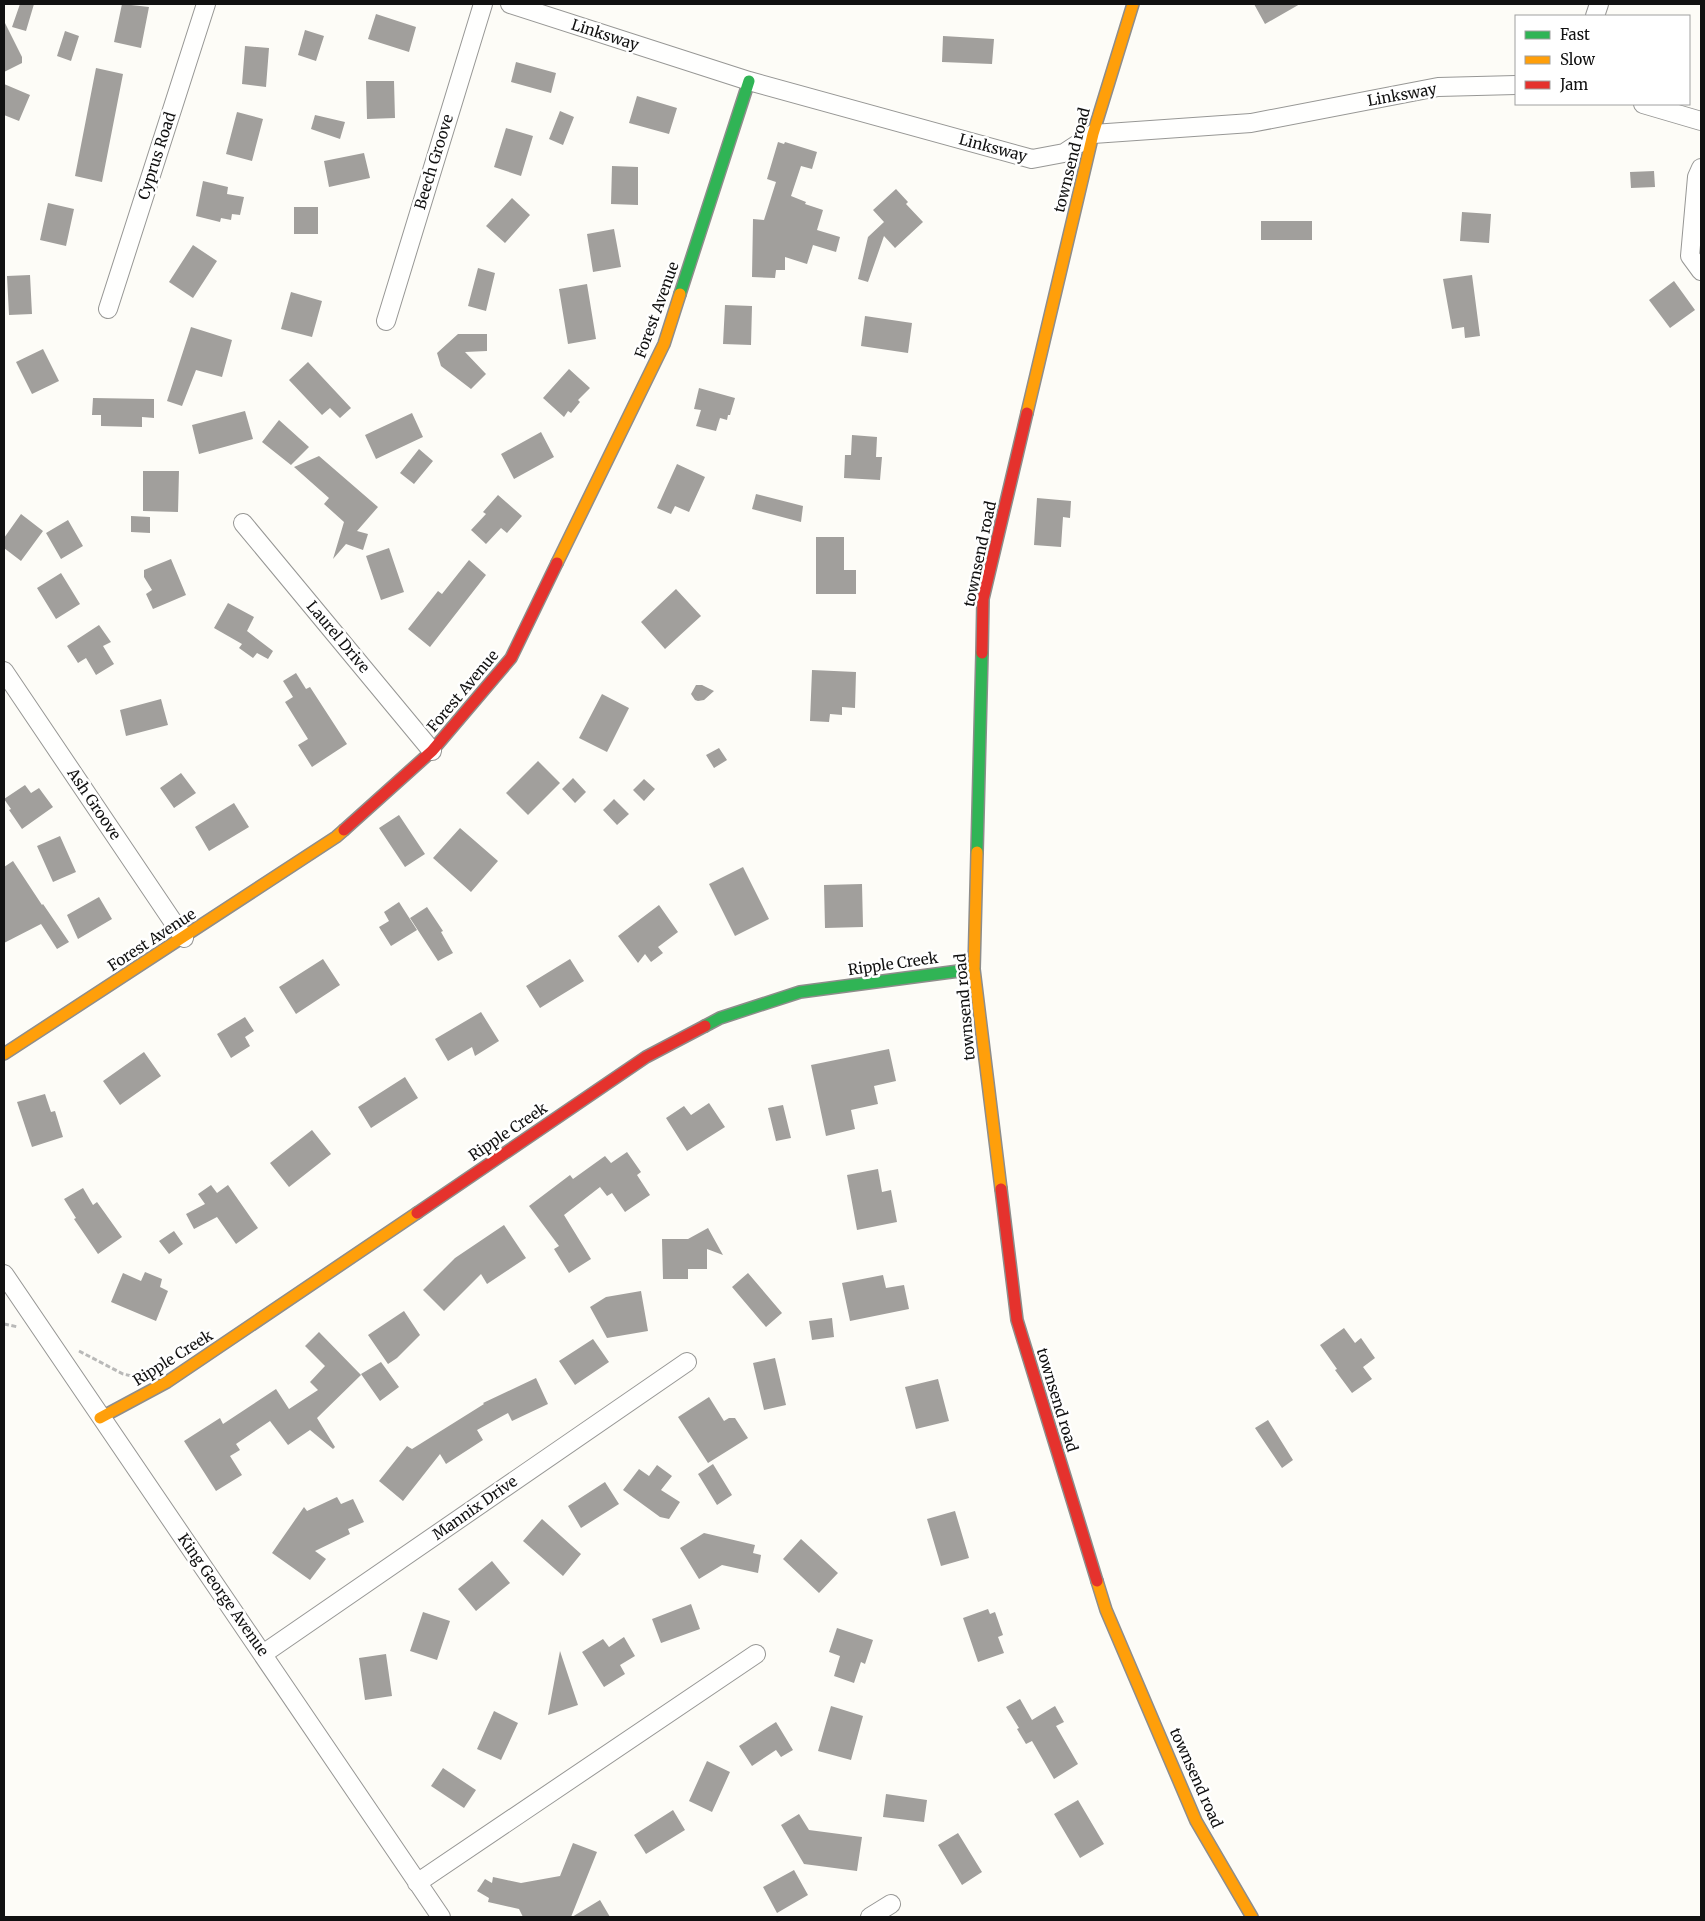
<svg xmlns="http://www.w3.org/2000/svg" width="1705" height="1921" font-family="Merriweather,serif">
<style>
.building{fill:#a19f9c}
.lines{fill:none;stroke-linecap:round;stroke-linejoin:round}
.street-casing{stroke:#979795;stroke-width:20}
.fast-casing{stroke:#8e8d8b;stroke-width:14}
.slow-casing{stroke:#8e8d8b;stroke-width:14}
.jam-casing{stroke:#8e8d8b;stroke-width:14}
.path{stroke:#b9b9b8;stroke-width:3;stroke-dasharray:5 2.5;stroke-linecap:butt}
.street{stroke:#fffffe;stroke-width:18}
.fast{stroke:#30b455;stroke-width:11}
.slow{stroke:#ff9f0a;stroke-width:11}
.jam{stroke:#e5322d;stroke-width:11}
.labels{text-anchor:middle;stroke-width:5;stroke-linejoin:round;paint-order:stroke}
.street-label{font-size:15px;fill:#111;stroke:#fff}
</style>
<rect width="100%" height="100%" fill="#fdfcf7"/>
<path class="building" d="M20 4H34L26 31 12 27Z
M122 4 149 7 141 48 114 42Z
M1254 4H1300L1265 24Z
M376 14 416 27 409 52 368 39Z
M4 21 22 57V63L4 72Z
M305 30 324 36 316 61 298 55Z
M65 31 79 36 71 61 57 56Z
M943 36 994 39 992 64 942 62Z
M245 46 269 48 266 87 242 84Z
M516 62 556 73 551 93 511 82Z
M96 68 123 74 102 182 75 176Z
M366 81H394L395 118 367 119Z
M4 84 30 95 19 121 4 115Z
M637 96 677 108 669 134 629 123Z
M560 111 574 117 563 145 549 139Z
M237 112 263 119 252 161 226 154Z
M315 115 345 122 340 139 311 129Z
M506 128 533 136 521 176 494 167Z
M778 142 784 144 785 142 817 152 812 169 801 166 791 196 806 202 805 204 823 210 817 230 840 237 836 252 813 245 807 264 785 257V270H776L775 278 752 277 753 219 764 220 776 182 767 179Z
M364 153 370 178 329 187 324 161Z
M612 166 638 167V205L611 204Z
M1654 171 1655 187 1631 188 1630 172Z
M203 181 228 187 227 194 244 197 240 215 232 214 231 220 221 218 220 222 196 216Z
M896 189 908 202 906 204 923 222 895 248 884 236 868 282 858 279 868 237 884 222 873 210Z
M512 198 530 215 505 243 486 226Z
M48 203 74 209 66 246 40 240Z
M294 207H318V234H294Z
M1462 212 1491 214 1489 243 1460 241Z
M1261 221H1312V240H1261Z
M614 229 621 267 593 272 587 234Z
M193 245 217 261 193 298 169 282Z
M478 268 495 273 486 311 468 306Z
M30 275 32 314 9 315 7 276Z
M1472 275 1480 336 1465 338 1464 327 1452 329 1443 279Z
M1674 281 1695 310 1670 328 1649 300Z
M587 284 596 339 568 344 559 289Z
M291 292 322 301 312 337 281 329Z
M725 305 752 306 751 345 723 344Z
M865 316 912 323 908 353 861 346Z
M191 327 232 340 222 377 196 370 182 406 167 401Z
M458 334H487V351L465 352 486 374 471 389 441 366 437 353Z
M43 349 59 381 32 394 16 362Z
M308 362 351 408 340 418 330 408 322 415 289 380Z
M569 369 590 388 578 400 580 402 571 413 568 411 564 417 543 398Z
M699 388 735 398 730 415H728L727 420 720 418 716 431 696 426 701 410 694 409Z
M93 398 154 399V418L142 417V427L101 426V415H92Z
M245 411 253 439 199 454 192 425Z
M412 413 423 437 376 459 365 435Z
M279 420 309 447 291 465 262 442Z
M541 432 554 457 514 479 501 454Z
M852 435 877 437 876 457H882L880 480 844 478 845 455H851Z
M419 449 433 461 414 484 400 473Z
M319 456 378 507 357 531 368 534 363 550 346 544 333 559 344 522 324 504 329 498 294 467Z
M677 464 705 477 689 512 675 506 671 514 657 508Z
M143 471H179L178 512 143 511Z
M756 494 803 506 801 522 752 509Z
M498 495 522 516 507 533 501 528 486 544 471 530 486 514 483 512Z
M1037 498 1071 501 1070 518 1063 517 1061 547 1034 545Z
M21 514 43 531 21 561 4 548V538Z
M131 516 150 517V533L131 532Z
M68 520 83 546 61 559 46 533Z
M816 537H844V570H856V594H816Z
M389 548 404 592 381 600 366 556Z
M171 559 186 595 153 609 146 594 152 590 144 577V570Z
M469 560 486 575 430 647 408 629 438 591 442 594Z
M61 573 80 604 56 619 37 588Z
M676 589 701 616 665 649 641 622Z
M228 603 254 617 247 631 273 651 268 659 257 653 253 658 239 648 242 644 214 628Z
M99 625 111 642 103 646 114 664 96 675 86 658 78 663 67 646Z
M812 670 856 672 855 708 842 707V715L830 714 829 722 810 721Z
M296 673 306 689 310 687 347 744 312 767 298 745 308 739 285 702 293 697 283 681Z
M696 685H702L714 691 704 700 698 701 695 700 691 694Z
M602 694 629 708 607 752 579 738Z
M161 699 168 725 126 736 120 710Z
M719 748 727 760 714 768 706 755Z
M538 761 560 783 528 815 506 793Z
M181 773 196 793 174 808 160 788Z
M573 778 586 792 575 803 562 789Z
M644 779 655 789 644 801 633 790Z
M25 785 31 793 39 788 53 807 22 829 9 810 11 809 4 799Z
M614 799 629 814 617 825 603 810Z
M234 803 249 827 209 851 195 827Z
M399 815 425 854 405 867 379 828Z
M460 828 498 861 471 892 433 858Z
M60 836 76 872 53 882 37 846Z
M13 861 42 905 43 904 69 942 57 949 41 924 4 943V867Z
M743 867 769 919 735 936 709 884Z
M862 884 863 927 825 928 824 885Z
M99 897 112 919 78 939 67 915Z
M399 902 417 930 391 946 379 927 389 921 384 912Z
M659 905 678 932 658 947 663 953 651 962 645 954 638 963 618 936Z
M427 907 443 931 441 932 453 953 438 961 410 918Z
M323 959 340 985 296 1014 279 987Z
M570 959 584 981 540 1008 526 986Z
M481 1012 499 1041 475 1056 472 1047 448 1061 435 1039Z
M245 1017 254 1031 245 1037 250 1046 231 1058 217 1034Z
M889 1049 896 1081 874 1086 878 1104 851 1110 855 1129 826 1136 811 1065Z
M144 1052 161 1076 120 1105 103 1081Z
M405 1077 418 1098 371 1128 358 1107Z
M45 1094 51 1112 55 1111 63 1137 32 1147 17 1102Z
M709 1103 725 1127 687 1151 666 1118 684 1106 691 1115Z
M783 1105 791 1138 776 1141 768 1108Z
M312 1130 331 1154 289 1187 270 1163Z
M627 1152 641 1172 637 1175 650 1195 625 1212 612 1193 607 1196 600 1187 564 1215 591 1259 569 1273 554 1249 559 1246 529 1206 570 1175 573 1179 605 1156 611 1163Z
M878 1169 882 1192 891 1190 897 1222 857 1230 847 1175Z
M211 1185 217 1193 228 1185 258 1228 236 1244 217 1217 194 1229 186 1214 205 1204 198 1194Z
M83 1188 93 1205 97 1202 122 1237 98 1254 74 1219 76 1218 64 1199Z
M504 1225 526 1258 487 1284 481 1274 444 1311 423 1290 455 1258Z
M708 1228 723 1255 707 1249V1269H688V1279H663L662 1239H688Z
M174 1231 183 1244 169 1254 159 1241Z
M145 1272 162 1279 160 1287 168 1291 156 1321 111 1302 123 1273 141 1281Z
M748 1273 782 1313 766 1327 732 1287Z
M883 1275 886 1288 904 1285 909 1309 850 1321 842 1283Z
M641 1291 648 1331 607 1338 590 1307 606 1297Z
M404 1311 420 1335 397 1358 388 1364 368 1335Z
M832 1318 834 1337 812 1340 809 1321Z
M1344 1328 1355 1343 1361 1338 1375 1358 1363 1367 1372 1379 1352 1393 1335 1370 1337 1369 1320 1345Z
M319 1332 361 1375 317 1418 335 1447 333 1449 310 1430 288 1445 270 1421 236 1444 240 1450 230 1456 242 1475 216 1491 184 1441 220 1418 223 1424 276 1389 289 1409 318 1390 310 1382 325 1366 305 1346Z
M593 1339 609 1362 575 1385 559 1361Z
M775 1358 786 1405 764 1410 753 1363Z
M381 1362 399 1387 380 1401 361 1374Z
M536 1378 548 1404 512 1421 508 1413 477 1430 483 1440 446 1464 440 1454 403 1501 379 1481 407 1446 412 1449 484 1404 483 1403Z
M938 1379 949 1421 916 1429 905 1387Z
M709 1397 724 1421 729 1418H735L748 1438 708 1463 678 1417Z
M1268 1420 1293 1460 1282 1468 1255 1428Z
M713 1464 732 1495 717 1505 698 1474Z
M657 1465 672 1476 661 1490 680 1502 669 1519 660 1517 623 1490 639 1469 649 1476Z
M605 1482 619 1504 581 1528 568 1506Z
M337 1497 341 1504 353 1499 364 1522 348 1529 350 1534 315 1551 326 1559 310 1580 272 1553 304 1507 307 1511Z
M955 1511 969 1558 941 1566 927 1519Z
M542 1519 581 1554 563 1576 523 1541Z
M704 1533 755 1545 753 1553 761 1555 758 1573 722 1565 699 1579 680 1548Z
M801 1539 838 1573 819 1593 783 1559Z
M492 1561 510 1583 476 1611 458 1589Z
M691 1604 700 1629 661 1643 652 1619Z
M988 1609 990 1614 995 1612 1003 1635 998 1637 1004 1653 978 1662 963 1618Z
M423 1612 450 1621 437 1660 410 1651Z
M837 1628 873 1640 865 1664 861 1662 854 1683 834 1676 840 1656 829 1652Z
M624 1637 635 1656 620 1665 625 1674 604 1687 582 1652 603 1639 609 1647Z
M560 1651 578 1705 548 1715Z
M386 1654 392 1696 365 1700 359 1658Z
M1020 1699 1032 1720 1055 1706 1064 1722 1056 1726 1078 1764 1054 1779 1032 1741 1026 1744 1017 1729 1019 1728 1006 1707Z
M831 1706 863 1716 851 1760 818 1751Z
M494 1711 518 1723 501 1760 477 1749Z
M776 1722 793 1750 781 1757 776 1750 752 1766 739 1746Z
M707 1761 730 1772 712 1812 689 1801Z
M443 1768 476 1790 464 1808 431 1786Z
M886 1794 927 1800 924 1822 883 1817Z
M1078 1800 1104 1844 1080 1858 1054 1814Z
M673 1810 685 1830 646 1854 634 1835Z
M799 1814 809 1830 862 1837 857 1871 804 1864 781 1825Z
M958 1833 982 1872 962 1885 938 1845Z
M573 1843 597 1852 571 1917H523L519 1909 488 1902 489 1898 477 1891 485 1879 492 1883 493 1877 521 1883 560 1876Z
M794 1870 808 1895 777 1913 763 1887Z
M600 1900 610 1917H572Z"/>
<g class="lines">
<defs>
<path id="street" d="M510 4 749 81 1032 159 1064 153 1093 134 1251 123 1438 87 1516 85
M1595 16 1599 4
M1643 104 1701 121
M1701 168 1697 177 1690 256 1701 271
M108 309 206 4
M386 321 483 4
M243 523 432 751
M4 671 184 938
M4 1274 441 1917
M263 1654 687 1362
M417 1883 756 1654
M870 1917 891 1904"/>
<path id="fast" d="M680 294 749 81
M977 852 982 653
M705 1026 720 1018 800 992 974 969"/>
<path id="slow" d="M1027 413 1093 134 1133 4
M557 563 664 344 680 294
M977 852 974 969 1001 1189
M4 1054 336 837 344 830
M100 1418 167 1382 417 1213
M1097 1581 1106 1610 1196 1821 1252 1917"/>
<path id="jam" d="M982 653 983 599 1027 413
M344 830 432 751 511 658 557 563
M1001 1189 1017 1320 1097 1581
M417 1213 646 1057 705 1026"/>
</defs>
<use href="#street" class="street-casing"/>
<use href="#fast" class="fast-casing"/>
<use href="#slow" class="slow-casing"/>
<use href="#jam" class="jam-casing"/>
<path class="path" d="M4 1324 18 1327
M79 1351 123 1374 132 1376"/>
<use href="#street" class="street"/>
<use href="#fast" class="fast"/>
<use href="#slow" class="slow"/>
<use href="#jam" class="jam"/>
</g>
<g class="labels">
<g class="street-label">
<text transform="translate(605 35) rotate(18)" y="5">Linksway</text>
<text transform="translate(1402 95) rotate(-10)" y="5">Linksway</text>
<text transform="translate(993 148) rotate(15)" y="5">Linksway</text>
<text transform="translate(157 156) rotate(-72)" y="5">Cyprus Road</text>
<text transform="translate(1072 160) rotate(-76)" y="5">townsend road</text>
<text transform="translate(434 162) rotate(-73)" y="5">Beech Groove</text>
<text transform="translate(657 310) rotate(-70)" y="5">Forest Avenue</text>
<text transform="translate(980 554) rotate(-78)" y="5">townsend road</text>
<text transform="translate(338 637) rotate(50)" y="5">Laurel Drive</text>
<text transform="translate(463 691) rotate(-50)" y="5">Forest Avenue</text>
<text transform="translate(94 804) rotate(56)" y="5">Ash Groove</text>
<text transform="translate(152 940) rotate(-33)" y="5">Forest Avenue</text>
<text transform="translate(893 964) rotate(-8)" y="5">Ripple Creek</text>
<text transform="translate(965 1007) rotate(-95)" y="5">townsend road</text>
<text transform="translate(508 1132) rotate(-34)" y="5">Ripple Creek</text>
<text transform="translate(173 1358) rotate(-32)" y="5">Ripple Creek</text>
<text transform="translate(1057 1400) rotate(73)" y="5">townsend road</text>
<text transform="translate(475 1508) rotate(-35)" y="5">Mannix Drive</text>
<text transform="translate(223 1595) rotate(55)" y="5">King George Avenue</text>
<text transform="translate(1196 1778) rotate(66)" y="5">townsend road</text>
</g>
</g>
<rect width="1705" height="1921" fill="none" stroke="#111111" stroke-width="10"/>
<rect x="1515" y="15" width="175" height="90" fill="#ffffff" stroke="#a0a0a0"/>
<rect x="1525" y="31" width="25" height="8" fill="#30b455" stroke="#a0a0a0"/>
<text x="1560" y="40" font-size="15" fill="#111111">Fast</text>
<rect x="1525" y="56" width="25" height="8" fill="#ff9f0a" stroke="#a0a0a0"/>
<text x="1560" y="65" font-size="15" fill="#111111">Slow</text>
<rect x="1525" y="81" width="25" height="8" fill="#e5322d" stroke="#a0a0a0"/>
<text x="1560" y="90" font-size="15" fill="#111111">Jam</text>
</svg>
